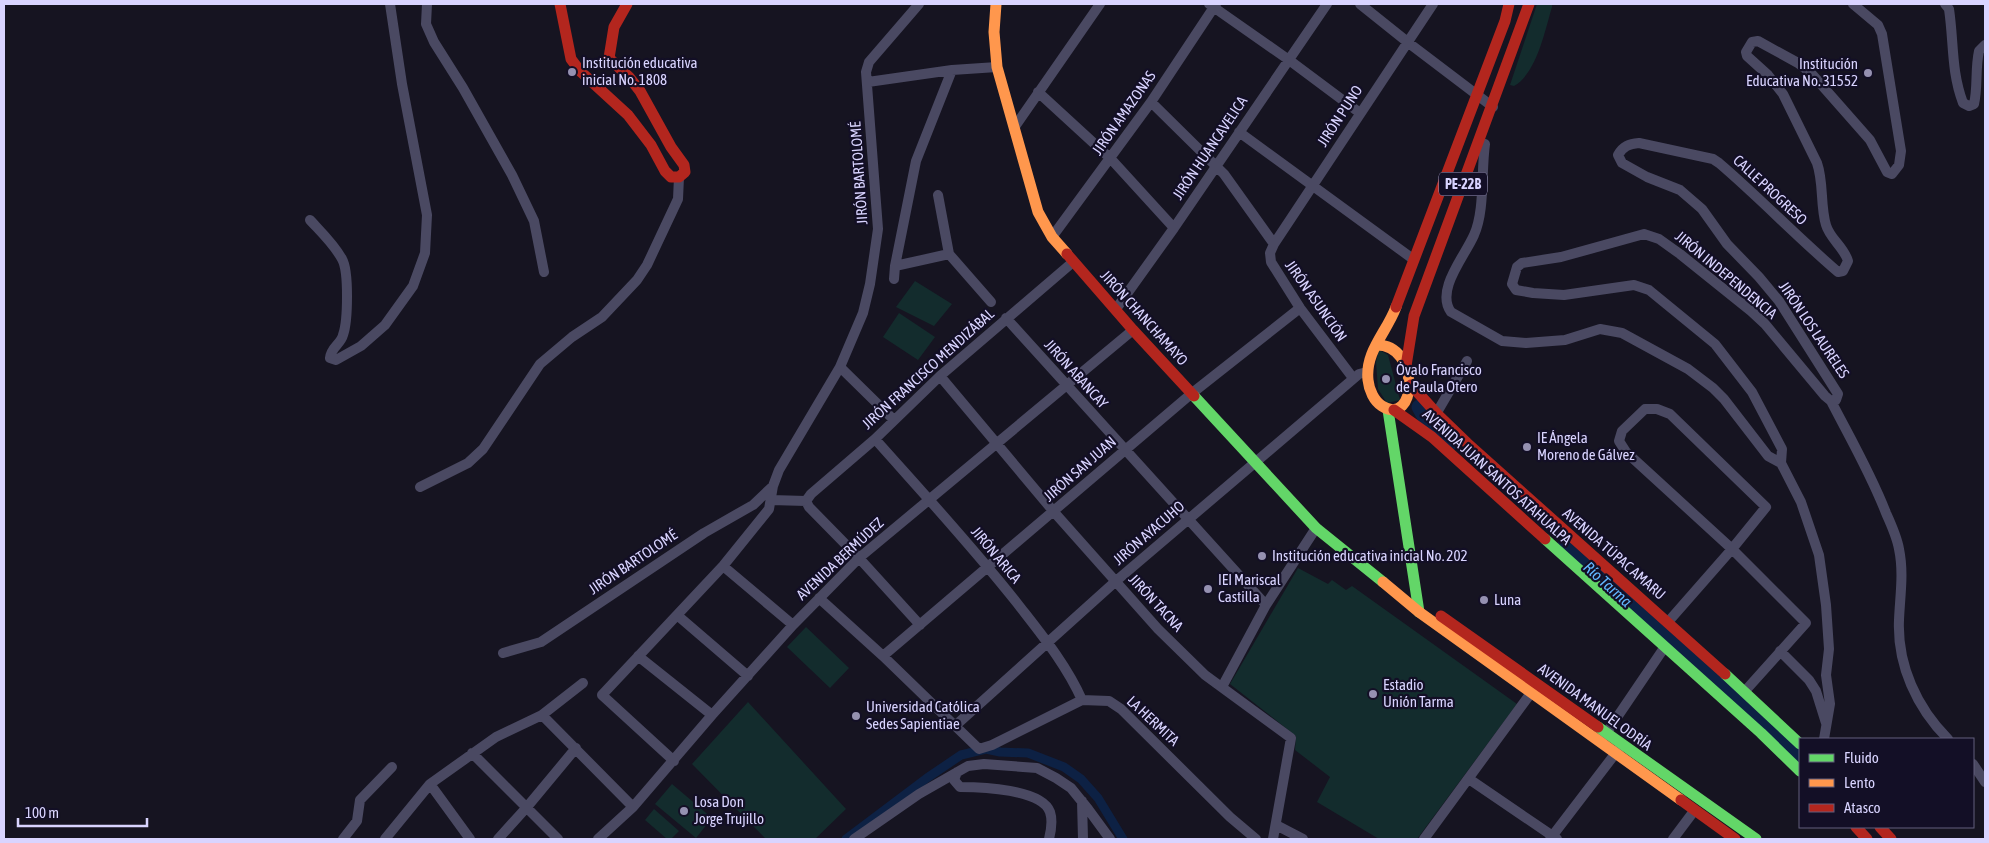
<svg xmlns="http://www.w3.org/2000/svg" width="1989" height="843" font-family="'Asap Condensed',sans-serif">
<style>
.park{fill:#132c2d}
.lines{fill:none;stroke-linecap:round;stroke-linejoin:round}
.canal{stroke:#0d2144;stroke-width:9}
.river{stroke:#0d2144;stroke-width:15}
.street{stroke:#4a4962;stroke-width:10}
.fast{stroke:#63d668;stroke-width:11}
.slow{stroke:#ff974d;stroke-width:11}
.jam{stroke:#b3261e;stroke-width:11}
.poi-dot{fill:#9591b1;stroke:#130f26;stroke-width:2}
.labels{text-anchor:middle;stroke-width:4.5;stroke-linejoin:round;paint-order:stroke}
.shield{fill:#130f26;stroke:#9e99be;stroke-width:1}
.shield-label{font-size:14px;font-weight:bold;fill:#d9d4ff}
.poi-label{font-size:15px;fill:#d9d4ff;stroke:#130f26;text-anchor:start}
.street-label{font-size:15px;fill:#d9d4ff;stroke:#130f26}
.water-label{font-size:16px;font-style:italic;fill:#62b6ff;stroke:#130f26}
</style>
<rect width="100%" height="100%" fill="#161421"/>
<path class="park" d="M1537 4H1552V7C1545 30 1537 73 1514 86L1510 85Z
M915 281 952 304 934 326 896 307Z
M899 313 935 337 918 360 883 337Z
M1379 350 1388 355 1400 400 1387 403 1378 389 1376 362Z
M1298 568 1328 584 1332 580 1346 590 1352 586 1517 704 1417 839H1379L1317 802 1330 777 1295 750 1296 736 1230 684Z
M806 627 849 668 830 688 787 647Z
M748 702 846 809 815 839H766L692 764Z
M672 784 712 818 696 838 655 804Z
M654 809 679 831 671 839H667L645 820Z"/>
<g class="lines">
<path class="canal" d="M846 839 927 778 961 755 986 749 1000 752 1028 753 1064 767 1081 779 1098 798 1123 839"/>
<path class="river" d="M1419 407 1425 418 1451 443
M1565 545 1766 725 1800 758"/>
<path class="street" d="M427 4 426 24 434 42 463 88 512 175 534 221 544 272
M1209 4 1289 60 1360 113
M1360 4 1410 44 1493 107
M1945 4 1949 9C1954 43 1951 71 1963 103L1969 106 1974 104C1978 87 1975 69 1979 51L1985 45
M868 82 952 70 997 67
M1038 92 1111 159 1174 228
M1151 102 1224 174 1274 244 1270 253 1271 262 1300 308 1353 378
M1014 128 1100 4
M1239 132 1413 259
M1485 144C1481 172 1485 211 1474 235 1465 256 1435 290 1451 312L1502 341 1526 343 1565 340 1600 329 1622 333 1688 369 1713 388 1724 399 1768 456 1781 463
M938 195 949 254
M310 220C321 232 334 244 342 259 349 271 348 321 343 335 341 344 331 347 330 358L336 360 361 346 385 325 413 286 425 253 427 215 402 84 390 4
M1052 237 1151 102 1216 4
M1274 244 1433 4
M949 254 991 302
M895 266 949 254
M894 279 895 266 916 161 952 70
M1116 309 1174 228 1327 4
M1006 318 1266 605
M840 367 894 420
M940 376 1054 512 1158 629 1205 675 1291 738 1273 839
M1831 401 1836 400 1838 394 1779 301 1759 277 1727 244 1702 209 1680 190 1647 177 1622 163 1618 155C1623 146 1629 144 1639 143L1713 159 1719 163C1760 198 1797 237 1838 272L1843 271 1848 261C1844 247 1830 239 1826 225 1820 205 1824 183 1817 163L1783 94 1768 75 1747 56 1746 52 1752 42 1758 41 1798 63 1811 73 1870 140 1887 172 1892 174 1899 165 1901 151 1882 34 1878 25 1853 4
M1436 414 1467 361
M875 439C923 493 972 546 1017 603 1041 634 1066 664 1082 700
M420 487 468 463 483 449 540 364 572 337 602 317 637 280 647 265 678 199 679 177
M771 500 806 501
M806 501 811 494 875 439 940 376 1073 262
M806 501 809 507 859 558 920 625
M723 566 793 625
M819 598 883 656 979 749 992 745 1082 700 1109 701 1121 709 1230 817 1256 839
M677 615 748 676
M1668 622 1732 549 1766 507 1670 414 1657 409H1645L1622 431 1619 441 1626 452 1732 549 1806 623 1745 691
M1780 651 1809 680 1816 691 1826 723
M503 653 541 642 704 533 753 505 773 486
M638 656 712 715
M883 656 1191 394 1300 308
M1222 687 1266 605 1316 528
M542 715 633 807
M956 725 1116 581 1359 374 1367 372
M1603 738 1664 648
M1824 739 1830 704 1826 675 1829 649 1826 605 1819 555 1801 502 1781 463 1782 449 1752 392 1715 344 1649 290 1634 285 1564 295 1533 293 1516 290 1512 284 1517 267 1522 263 1561 257 1644 234 1659 239 1680 254 1751 311 1765 324 1825 396 1831 401C1850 438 1871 474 1886 513 1891 524 1897 537 1899 549 1904 573 1900 596 1899 620 1897 665 1917 708 1948 739
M472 753 558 839
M674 761 602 695 723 566 769 509 773 486 779 470 840 367 863 313 870 284 878 229 866 72 869 62 919 4
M1973 764 1985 782
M957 772 954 780 960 787C981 787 1042 789 1050 812 1053 821 1051 831 1049 839
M1469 779 1557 839
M430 784 470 839
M1082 801 1083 839
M1276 825 1303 839
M343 839 357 821 360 800 392 767
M385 839 430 784 496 737 542 715 583 683
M498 839 527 807 576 748
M598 839 633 807 712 715 793 625 859 558 1133 330
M854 839 919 794 968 766 984 764 1037 768 1056 778 1071 788 1088 809 1110 839
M1424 839 1531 693
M1550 839 1618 750
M1673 839 1694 811"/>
<path class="fast" d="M1194 396 1316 528 1383 582
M1388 410 1419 612
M1545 539 1761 733 1800 771
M1725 674 1800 744
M1598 727 1756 839"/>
<path class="slow" d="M996 4 994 32 997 67 1038 212 1052 237 1067 254
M1376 345C1421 344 1417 428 1382 406 1374 401 1369 390 1368 380 1365 351 1387 332 1396 307
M1383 582 1419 612 1681 800"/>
<path class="jam" d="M560 4 571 59 580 71 628 115 651 145 665 171 671 177H679L685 172 684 165 671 147 640 91 629 77 609 58 614 27 627 4
M1067 254 1133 330 1194 396
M1396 307 1505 21 1509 4
M1406 366 1414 316 1529 4
M1411 385 1438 415 1467 443 1725 674
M1394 410 1432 437 1545 539
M1441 616 1598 727
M1681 800 1735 839
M1856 827 1867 839
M1880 827 1891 839"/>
</g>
<g class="poi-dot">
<circle cx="572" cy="72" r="5"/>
<circle cx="1868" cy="73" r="5"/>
<circle cx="1386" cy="379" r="5"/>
<circle cx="1527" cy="447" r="5"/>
<circle cx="1262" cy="556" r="5"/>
<circle cx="1208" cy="589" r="5"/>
<circle cx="1484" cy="600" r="5"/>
<circle cx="1373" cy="694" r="5"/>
<circle cx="856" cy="716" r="5"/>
<circle cx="684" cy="811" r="5"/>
</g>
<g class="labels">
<rect class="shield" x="1439" y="172.5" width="48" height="23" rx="4"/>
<g class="shield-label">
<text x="1463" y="189">PE-22B</text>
</g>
<g class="poi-label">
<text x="582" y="68">Institución educativa<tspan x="582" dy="17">inicial No. 1808</tspan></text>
<text x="1858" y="69" text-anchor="end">Institución<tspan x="1858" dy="17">Educativa No. 31552</tspan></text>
<text x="1396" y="375">Óvalo Francisco<tspan x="1396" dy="17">de Paula Otero</tspan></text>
<text x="1537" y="443">IE Ángela<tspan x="1537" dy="17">Moreno de Gálvez</tspan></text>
<text x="1272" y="561">Institución educativa inicial No. 202</text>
<text x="1218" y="585">IEI Mariscal<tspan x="1218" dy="17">Castilla</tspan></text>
<text x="1494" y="605">Luna</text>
<text x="1383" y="690">Estadio<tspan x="1383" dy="17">Unión Tarma</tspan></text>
<text x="866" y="712">Universidad Católica<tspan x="866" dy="17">Sedes Sapientiae</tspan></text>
<text x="694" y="807">Losa Don<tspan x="694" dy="17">Jorge Trujillo</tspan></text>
</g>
<g class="street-label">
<text transform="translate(1124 113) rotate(-55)" y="5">JIRÓN AMAZONAS</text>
<text transform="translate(1340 116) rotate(-57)" y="5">JIRÓN PUNO</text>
<text transform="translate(1210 148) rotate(-56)" y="5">JIRÓN HUANCAVELICA</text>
<text transform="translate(859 173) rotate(-94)" y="5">JIRÓN BARTOLOMÉ</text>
<text transform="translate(1770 190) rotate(43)" y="5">CALLE PROGRESO</text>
<text transform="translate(1726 275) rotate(40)" y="5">JIRÓN INDEPENDENCIA</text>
<text transform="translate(1316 301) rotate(55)" y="5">JIRÓN ASUNCIÓN</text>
<text transform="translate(1144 318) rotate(48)" y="5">JIRÓN CHANCHAMAYO</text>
<text transform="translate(1814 330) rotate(56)" y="5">JIRÓN LOS LAURELES</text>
<text transform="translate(928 369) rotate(-42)" y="5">JIRÓN FRANCISCO MENDIZÁBAL</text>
<text transform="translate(1076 374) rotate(48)" y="5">JIRÓN ABANCAY</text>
<text transform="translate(1080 469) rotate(-41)" y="5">JIRÓN SAN JUAN</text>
<text transform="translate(1497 477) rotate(42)" y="5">AVENIDA JUAN SANTOS ATAHUALPA</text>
<text transform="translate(1149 533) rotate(-41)" y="5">JIRÓN AYACUHO</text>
<text transform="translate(1614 554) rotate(41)" y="5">AVENIDA TÚPAC AMARU</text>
<text transform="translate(996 555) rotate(50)" y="5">JIRÓN ARICA</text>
<text transform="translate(840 559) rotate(-43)" y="5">AVENIDA BERMÚDEZ</text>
<text transform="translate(633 562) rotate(-34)" y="5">JIRÓN BARTOLOMÉ</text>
<text transform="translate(1156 603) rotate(47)" y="5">JIRÓN TACNA</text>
<text transform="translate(1595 707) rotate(36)" y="5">AVENIDA MANUEL ODRÍA</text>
<text transform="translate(1153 721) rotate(43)" y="5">LA HERMITA</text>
</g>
<g class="water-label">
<text transform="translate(1608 584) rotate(42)" y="6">Río Tarma</text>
</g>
</g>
<rect width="1989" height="843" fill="none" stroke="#d9d4ff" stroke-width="10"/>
<rect x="1799" y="738" width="175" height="90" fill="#130f26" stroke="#625e7d"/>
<rect x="1809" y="754" width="25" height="8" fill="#63d668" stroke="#625e7d"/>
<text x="1844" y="763" font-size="15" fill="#d9d4ff">Fluido</text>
<rect x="1809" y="779" width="25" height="8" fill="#ff974d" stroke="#625e7d"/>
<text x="1844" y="788" font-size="15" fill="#d9d4ff">Lento</text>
<rect x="1809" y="804" width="25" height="8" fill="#b3261e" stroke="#625e7d"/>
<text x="1844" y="813" font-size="15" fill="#d9d4ff">Atasco</text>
<path d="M18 818v8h129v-8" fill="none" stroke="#d9d4ff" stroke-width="2.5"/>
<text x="25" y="818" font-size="15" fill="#d9d4ff" stroke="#130f26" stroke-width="4" paint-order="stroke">100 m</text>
</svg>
